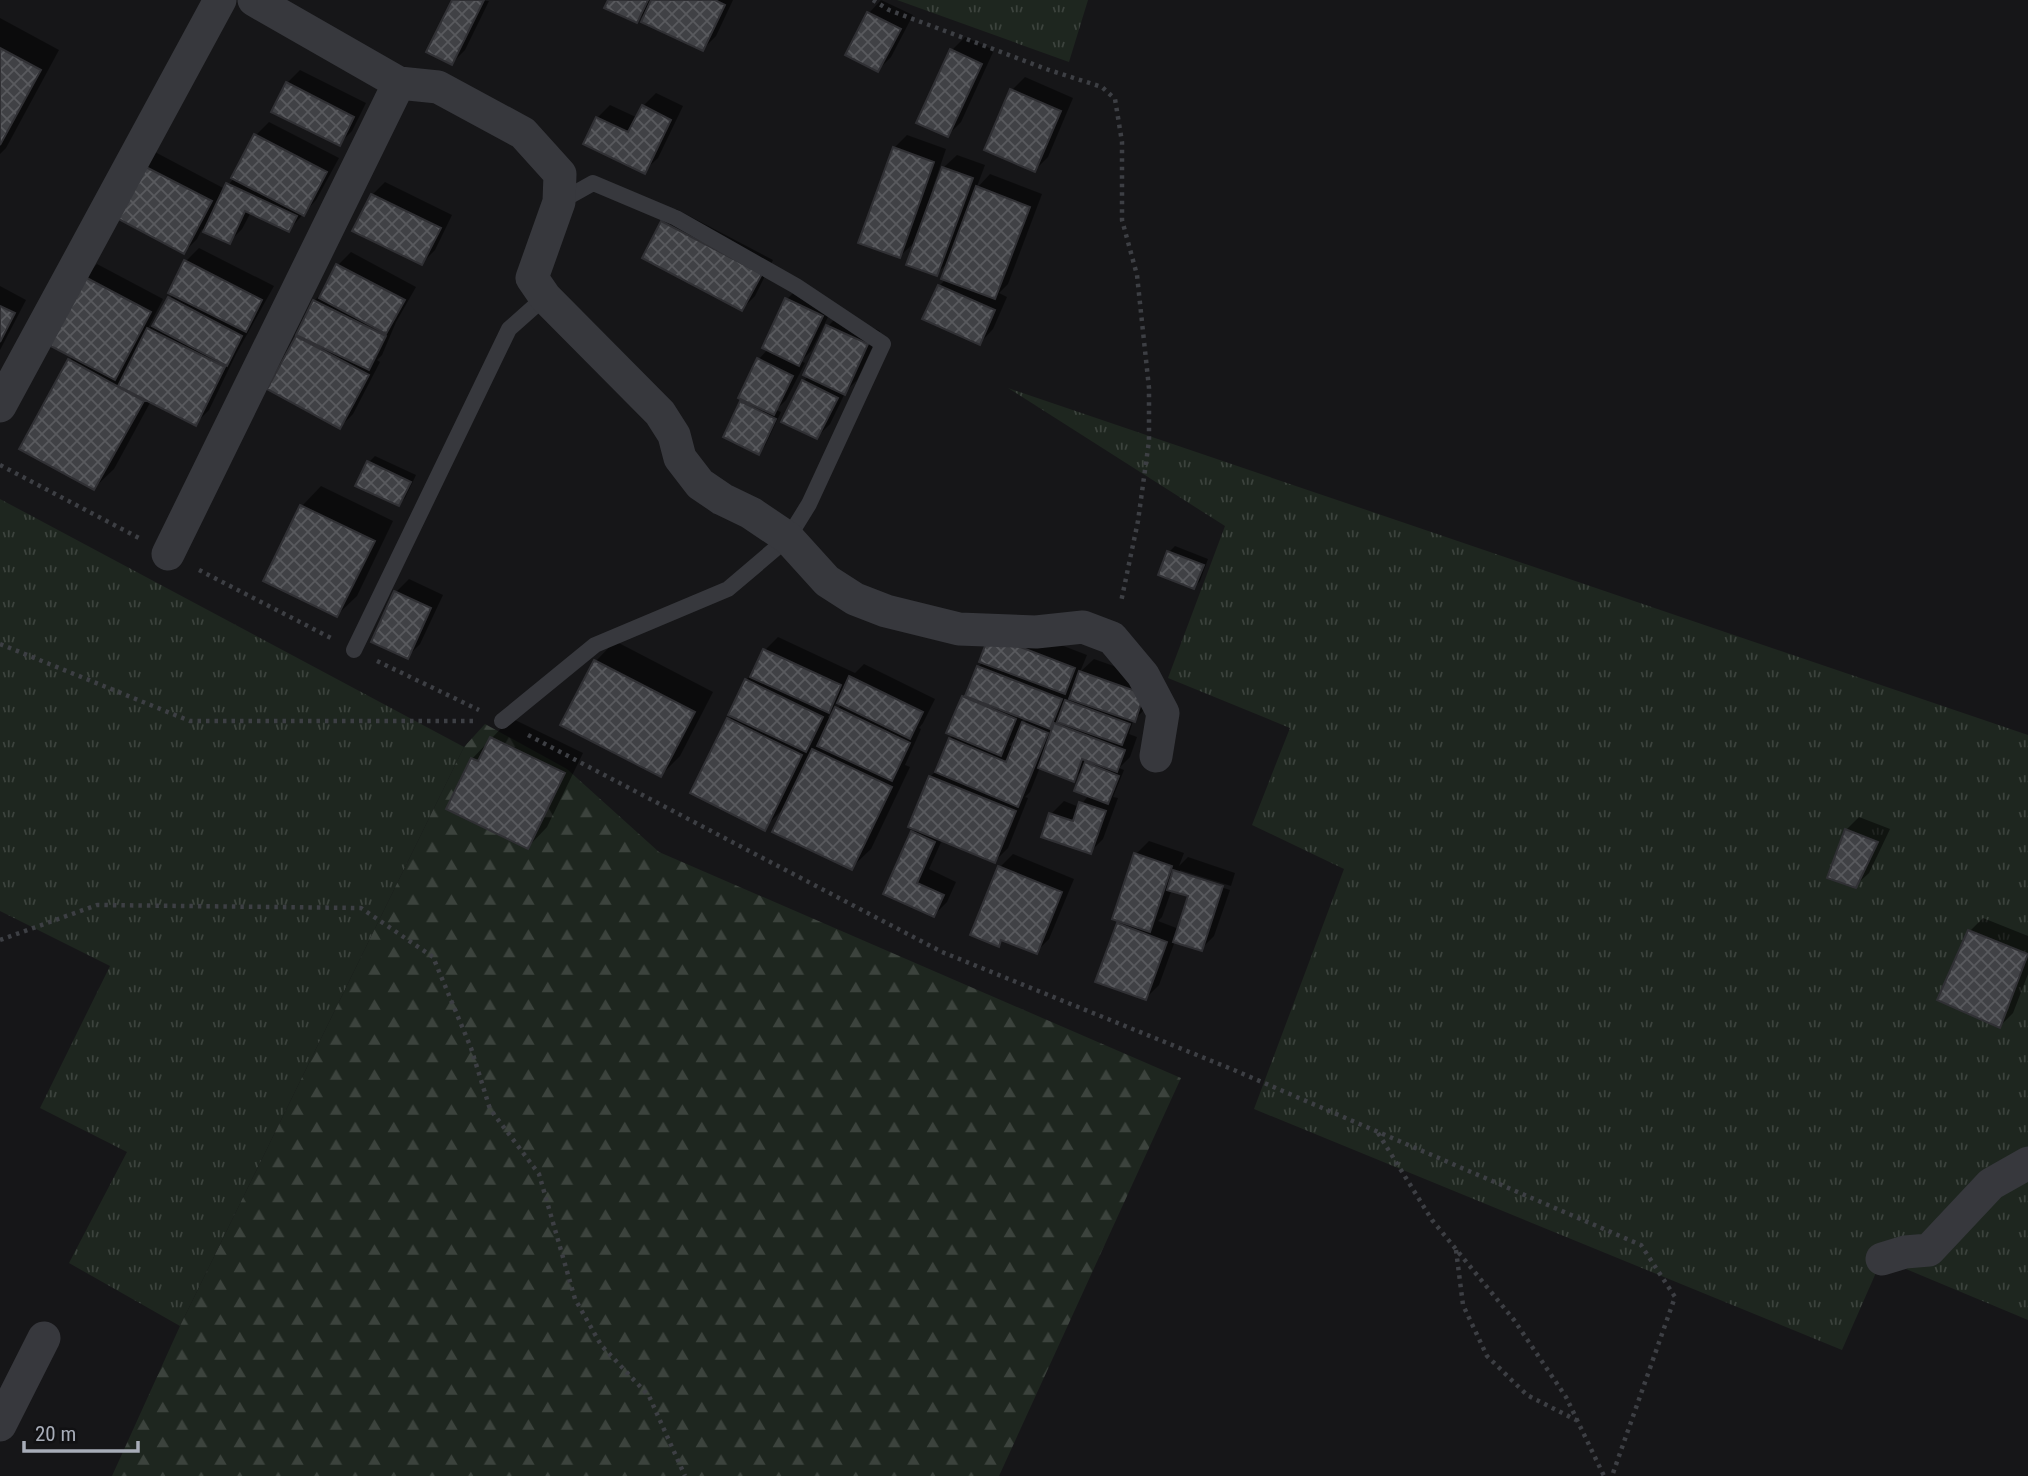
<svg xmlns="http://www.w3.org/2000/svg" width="2028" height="1476" font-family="'Roboto Condensed',sans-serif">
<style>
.grass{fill:url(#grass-tufts)}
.forest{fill:url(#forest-firs)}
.shadow{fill:#0007;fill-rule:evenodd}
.building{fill:url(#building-cross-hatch);stroke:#303034;stroke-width:2}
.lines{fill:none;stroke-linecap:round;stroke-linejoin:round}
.path{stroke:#3d3f44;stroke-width:4.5;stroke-dasharray:3.5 5;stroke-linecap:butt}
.lane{stroke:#37383d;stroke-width:16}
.street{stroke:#37383d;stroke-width:33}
</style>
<defs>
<pattern id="grass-tufts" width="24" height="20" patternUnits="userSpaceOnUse" patternTransform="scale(1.75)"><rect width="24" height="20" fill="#1e261f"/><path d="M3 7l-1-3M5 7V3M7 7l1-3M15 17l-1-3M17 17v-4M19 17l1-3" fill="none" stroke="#3c433d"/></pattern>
<pattern id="forest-firs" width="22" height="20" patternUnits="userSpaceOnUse" patternTransform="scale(1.75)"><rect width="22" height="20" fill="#1e261f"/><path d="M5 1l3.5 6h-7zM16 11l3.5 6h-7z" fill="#3c433d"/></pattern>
<pattern id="building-cross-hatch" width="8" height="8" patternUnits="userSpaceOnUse" patternTransform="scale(1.75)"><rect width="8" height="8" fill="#404145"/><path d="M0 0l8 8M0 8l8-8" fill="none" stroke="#595a5e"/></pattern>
</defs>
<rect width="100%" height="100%" fill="#161618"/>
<path class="grass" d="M897 0H1088L1069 62Z
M1008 388 2028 735V1320L1882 1259 1842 1350 1254 1109 1344 869 1252 825 1290 728 1168 678 1225 526Z
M0 499 464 747 180 1326 69 1263 127 1152 40 1108 110 966 0 911Z"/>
<path class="forest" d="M485 724 567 769 659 852 1181 1078 999 1476H112L180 1326 464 747Z"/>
<path class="shadow" d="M454 0 489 1 465 50 452 63Z
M610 0H733L716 36 703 49 648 10 637 21Z
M881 0 913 15 891 57 878 70 847 55 869 13Z
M0 18 59 50 6 148 0 154Z
M965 37 994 50 961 122 948 135 952 50Z
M300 70 366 103 352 131 339 144 287 83Z
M1025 77 1073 98 1048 157 1035 170 1012 90Z
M656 93 683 106 658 158 644 171 597 118 610 105 638 118 643 106Z
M269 122 339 158 316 200 289 230 251 212 242 229 229 242 202 229 197 239 184 252 115 216 155 152 225 189 235 177 256 135Z
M907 135 946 149 932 190 935 191 943 168 957 155 985 165 976 189 990 174 1042 194 1008 284 999 293 1007 297 993 329 980 343 939 286 946 279 950 261 936 274 918 239 900 256 894 148Z
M385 182 452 215 435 250 422 263 372 195Z
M676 209 773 260 755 296 742 309 644 257 663 222Z
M199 248 274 286 236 354 209 410 196 423 151 401 114 469 94 488 21 448 73 356 84 277 97 264 163 299 147 330 157 320 173 294 186 261Z
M351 252 416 287 396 322 382 355 377 360 380 362 353 414 340 427 298 337 314 301 324 291 338 265Z
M0 286 26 300 0 350Z
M800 286 835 303 811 351 801 361 805 363 786 400 776 410 781 412 765 446 759 453 741 402 744 399 758 360 768 349 787 299Z
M841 313 880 331 857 380 846 391 830 424 817 437 803 381 809 376 805 374 828 326Z
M375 456 416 475 405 498 399 504 358 485 369 462Z
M321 486 393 521 357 596 337 615 265 580 302 506Z
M1175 546 1208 559 1200 581 1194 587 1169 552Z
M409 579 443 595 420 644 407 657 396 592Z
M1004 623 1087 655 1080 672 1094 659 1156 681 1147 707 1133 721 1129 734 1137 737 1130 757 1119 768 1124 770 1113 797 1118 798 1103 839 1090 852 1051 814 1064 801 1079 807 1089 795 1084 768 1073 780 1040 767 1030 792 1025 797 1028 798 1008 848 995 861 942 840 929 869 956 882 947 902 934 915 885 893 915 829 930 777 938 769 950 739 954 734 963 697 969 692 978 667 984 661ZM1024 717 1028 719 1019 727ZM1018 736 1014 747 1009 745Z
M778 637 855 673 864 664 935 699 923 723 919 728 921 729 905 765 910 767 871 849 851 868 785 807 764 828 692 792 732 715 746 680 754 672 765 650ZM837 701 842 703 832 719 828 717Z
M615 641 713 692 680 756 661 775 596 661Z
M511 718 583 753 547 827 528 847 472 759Z
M1859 817 1890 829 1869 873 1855 886 1846 830Z
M1149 841 1184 853 1179 866 1188 857 1235 873 1231 886 1180 870V874L1230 890 1214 936 1201 949 1175 941 1159 985 1146 998 1118 924 1122 921 1136 854ZM1172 889 1190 895 1179 929 1158 921 1162 917Z
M1013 854 1074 879 1049 939 1036 952 1004 939 998 945 1000 867Z
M1983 918 2028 936V974L2013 1013 2000 1026 1970 931Z"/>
<path class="building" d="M452 0H484L452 65 426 52Z
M608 0H648L637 23 604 8Z
M651 0H715L725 5 703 51 641 22Z
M867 12 901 29 878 72 845 55Z
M0 48 41 70 0 145Z
M950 49 982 64 948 137 916 123Z
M286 82 354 117 340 146 271 112Z
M1010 89 1061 111 1035 172 984 150Z
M642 105 671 120 645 174 583 144 596 117 628 132Z
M254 134 327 172 304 216 231 178Z
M893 147 934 162 900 258 858 243Z
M140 164 212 201 184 254 113 216Z
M942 167 973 178 937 276 906 265Z
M226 183 297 216 289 232 245 211 230 244 203 232Z
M976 186 1030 207 995 299 941 279Z
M371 194 441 228 422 265 352 231Z
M661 221 762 274 742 311 642 258Z
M184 260 262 300 246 332 168 293Z
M336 264 405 300 386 334 319 298Z
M83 276 151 312 115 380 47 344Z
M938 285 995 310 980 345 922 319Z
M168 297 242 336 227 366 152 326Z
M785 298 823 316 799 366 762 348Z
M313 300 386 336 369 370 296 335Z
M0 306 15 313 0 342Z
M826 325 868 344 845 395 803 375Z
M147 328 225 367 196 426 118 386Z
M296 336 369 375 340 429 267 389Z
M757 358 793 376 774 415 738 398Z
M68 359 144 401 94 490 19 449Z
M802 380 838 398 817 439 781 422Z
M740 401 776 419 759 455 723 437Z
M367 461 411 482 399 506 355 486Z
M300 505 375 541 337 617 263 581Z
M1167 551 1204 565 1194 589 1158 575Z
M394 591 431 608 408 659 371 642Z
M989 635 1075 668 1065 694 979 662Z
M763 649 841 685 829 713 750 677Z
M594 660 695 712 661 777 560 725Z
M977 666 1062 699 1050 729 965 696Z
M1079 671 1144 694 1135 722 1069 699Z
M849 676 923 712 910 739 837 703Z
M745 679 823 717 806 752 728 715Z
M962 696 1016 719 1001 756 946 733Z
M1065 700 1130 724 1122 745 1057 722Z
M835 707 910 743 892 781 817 746Z
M727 718 802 755 765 831 690 793Z
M1022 722 1048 733 1018 807 935 772 949 738 1006 762Z
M1054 723 1125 750 1117 772 1082 759 1074 782 1038 768Z
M490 737 565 773 528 849 446 809 471 758 478 761Z
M812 749 892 787 852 870 772 832Z
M1085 762 1119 776 1108 804 1074 791Z
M929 776 1016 811 995 863 908 827Z
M1079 802 1106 811 1091 854 1041 837 1049 813 1073 821Z
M1845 829 1878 842 1856 888 1827 878Z
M911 831 935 842 917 883 944 895 934 917 883 894Z
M1134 853 1172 866 1150 932 1112 919Z
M998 866 1062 892 1037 954 1001 940 999 947 970 935Z
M1173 870 1223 886 1202 951 1173 942 1188 896 1167 890Z
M1117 923 1167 942 1146 1000 1095 982Z
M1968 930 2028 954 2000 1028 1937 1000Z"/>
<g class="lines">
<path class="path" d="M873 0 889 10 1049 70 1102 87 1115 99 1122 142V220L1137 275 1149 388V441L1138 521 1121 602
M0 465 139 538
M199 570 331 638
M0 644 190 721H478
M377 661 479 710
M528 735 942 952 1234 1070 1641 1245 1675 1297 1612 1476
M0 940 97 905 361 908 433 957 471 1048 490 1109 539 1174 575 1299 601 1345 649 1396 685 1476
M1378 1133 1432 1220 1514 1320 1566 1397 1604 1476
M1456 1250 1463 1305 1487 1356 1527 1395 1576 1420"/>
<path class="lane" d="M354 650 509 329 545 297
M502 721 595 645 728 589 788 538 809 504 883 344 796 286 676 218 593 183 559 202"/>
<path class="street" d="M254 0 399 83 438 87 523 133 560 174 559 202 532 278 545 297 660 413 674 435 680 458 700 484 722 499 751 513 788 538 827 581 855 599 886 611 959 629 1036 632 1083 627 1112 638 1143 675 1163 713 1156 756
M0 406 220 0
M168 554 399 83
M1882 1259 1905 1252 1929 1250 1991 1184 2028 1163
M0 1425 44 1338"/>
</g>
<path d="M24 1441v10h114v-10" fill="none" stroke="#a8adb8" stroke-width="3.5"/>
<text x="35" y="1441" font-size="21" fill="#a8adb8" stroke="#111113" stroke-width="5" paint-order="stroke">20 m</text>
</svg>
